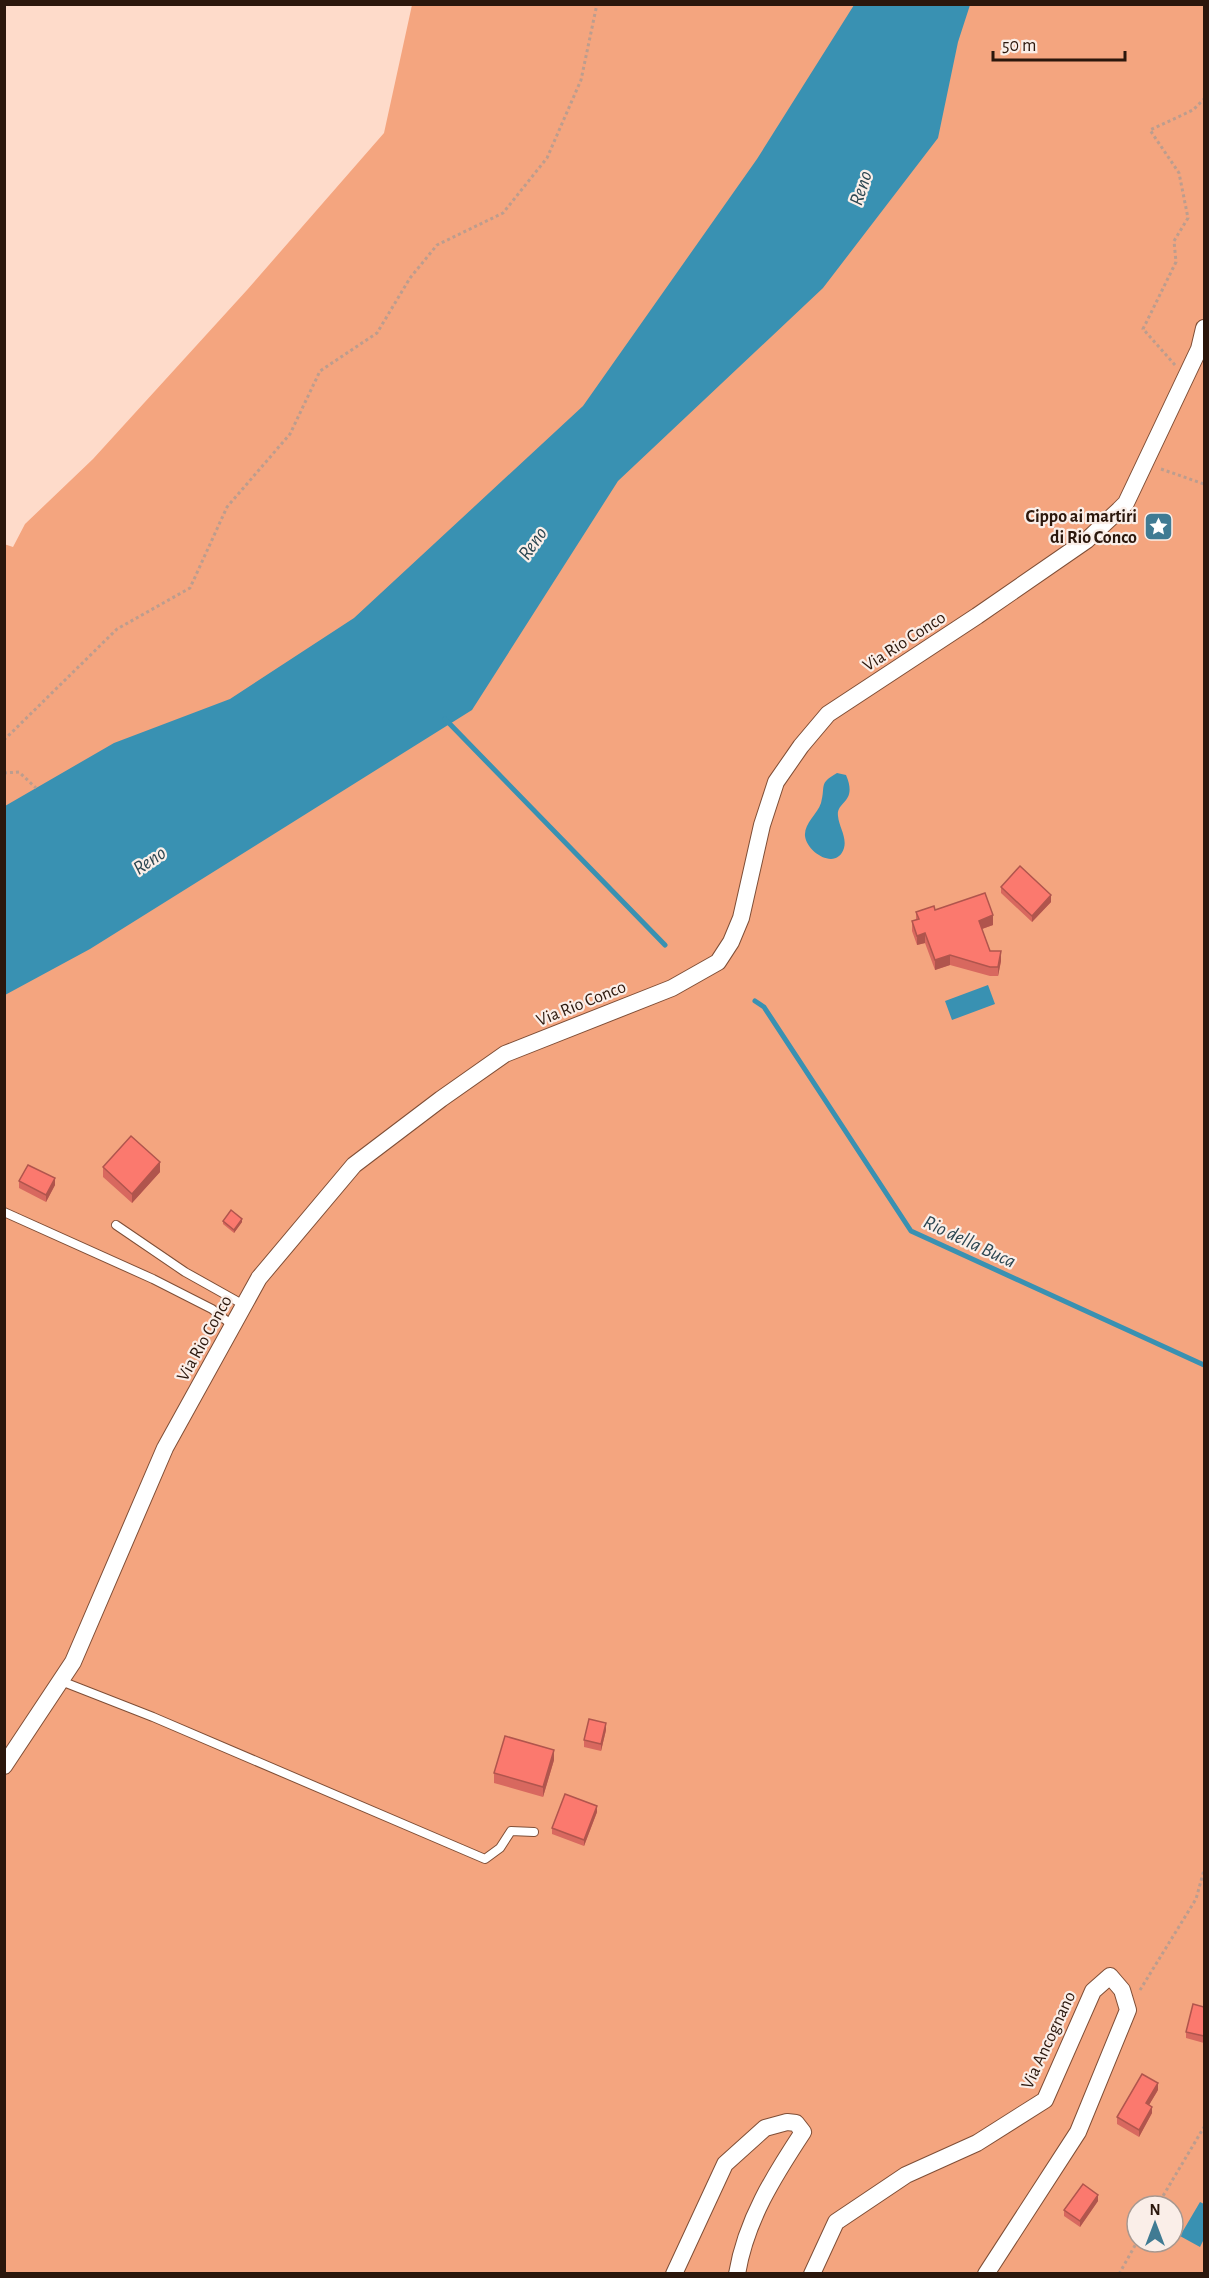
<svg xmlns="http://www.w3.org/2000/svg" width="1209" height="2278" font-family="'Alegreya Sans',sans-serif">
<style>
.green{fill:#f4a57f;fill-rule:evenodd}
.water{fill:#3991b2}
.lines{fill:none;stroke-linecap:round;stroke-linejoin:round}
.stream{stroke:#3991b2;stroke-width:5}
.service-casing{stroke:#7f4e36;stroke-width:10}
.minor-casing{stroke:#7f4e36;stroke-width:18}
.path{stroke:#bc9d8e;stroke-width:3;stroke-dasharray:3 3;stroke-linecap:butt}
.service{stroke:#fff;stroke-width:8}
.minor{stroke:#fff;stroke-width:16}
.wall{fill:#d8685f}
.shaded-wall{fill:#b0554d}
.building{fill:#fb796e;stroke:#b0554d;stroke-width:1.5}
.labels{text-anchor:middle;stroke-width:4.5;stroke-linejoin:round;paint-order:stroke}
.poi-label{font-size:18px;font-weight:bold;fill:#2b170c;stroke:#faeee8;text-anchor:end}
.street-label{font-size:18px;fill:#2b170c;stroke:#faeee8}
.water-label{font-size:20px;font-style:italic;fill:#2b4651;stroke:#faeee8}
</style>
<rect width="100%" height="100%" fill="#fedbca"/>
<path class="green" d="M412 5H1204V2273H5L4 544 13 547 25 524 93 459 247 290 384 133ZM1137 2206H1173V2242H1137Z"/>
<path class="water" d="M854 5H970L958 42 938 138 823 288 618 481 472 710 90 949 5 995V806L114 743 230 699 354 618 583 406 757 159Z
M837 773 846 775C858 803 836 801 838 816 839 827 847 837 844 848 837 871 807 853 805 836 804 823 817 815 821 803 826 785 818 784 837 773Z
M988 985 995 1004 952 1020 945 1001Z
M1200 2202 1204 2204V2239L1200 2247 1180 2236Z"/>
<g class="lines">
<path class="stream" d="M445 719 665 945
M755 1001 764 1007 911 1231 1204 1365"/>
<defs>
<path id="service" d="M4 1212 153 1279 212 1309 233 1326
M116 1225 185 1272 244 1305
M61 1681 153 1717 485 1859 500 1848 511 1831 534 1832"/>
<path id="minor" d="M4 1766 73 1662 165 1448 259 1278 354 1165 441 1099 505 1054 672 988 718 962 731 942 741 918 762 825 776 782 801 746 828 714 977 616 1087 540 1119 510 1126 503 1199 349 1204 328
M674 2274 725 2164 765 2128 787 2122 796 2123 803 2132C774 2176 746 2220 737 2274
M812 2274 836 2222 906 2175 977 2143 1045 2100 1093 1991 1110 1976 1122 1990 1128 2010 1078 2132 986 2274"/>
</defs>
<use href="#service" class="service-casing"/>
<use href="#minor" class="minor-casing"/>
<path class="path" d="M1175 365 1143 329 1176 262 1174 241 1188 218 1179 173 1150 130 1193 110 1204 99
M1161 469 1204 484
M4 740 117 629 190 588 227 507 290 434 320 371 377 333 410 278 437 245 503 213 547 158 581 80 597 4
M4 773 19 772 36 788
M1140 1990 1196 1899 1204 1870
M1157 2206 1204 2127
M1119 2274 1137 2242"/>
<use href="#service" class="service"/>
<use href="#minor" class="minor"/>
</g>
<path class="wall" d="M1001 887 1051 902 1032 922 1001 893Z
M935 910 993 925 982 929 990 951 1001 961 998 976H990L950 965 935 970 925 943 917 945 912 931V921L916 920V912Z
M103 1167 160 1172 132 1203 103 1177Z
M19 1181 55 1185 46 1202 19 1188Z
M223 1221 242 1222 234 1233 223 1224Z
M606 1730 601 1751 584 1747V1740Z
M554 1760 543 1797 494 1783V1773Z
M597 1812 584 1846 552 1834V1828Z
M1204 2007V2043L1186 2038V2032Z
M1158 2090 1149 2105 1152 2113 1139 2137 1117 2124V2117Z
M1098 2201 1080 2227 1064 2216V2210Z"/>
<path class="shaded-wall" d="M1051 895V902L1032 922V916Z
M993 915V925L979 930V921Z
M925 933V943L917 945V936Z
M1001 951V961L998 976V967Z
M950 955V965L935 970V960Z
M160 1162V1172L132 1203V1194Z
M55 1178V1185L46 1202V1195Z
M242 1219V1222L234 1233V1230Z
M606 1723V1730L601 1751V1744Z
M554 1750V1760L543 1797V1787Z
M597 1806V1812L584 1846V1840Z
M1158 2083V2090L1146 2110V2103Z
M1152 2107V2113L1139 2137V2130Z
M1098 2195V2201L1080 2227V2221Z"/>
<path class="building" d="M1020 866 1051 895 1032 916 1001 887Z
M985 893 993 915 979 921 990 951H1001L998 967H990L950 955 935 960 925 933 917 936 912 921 919 919 916 912 934 906 935 910Z
M131 1136 160 1162 132 1194 103 1167Z
M28 1165 55 1178 46 1195 19 1181Z
M231 1210 242 1219 234 1230 223 1221Z
M589 1719 606 1723 601 1744 584 1740Z
M505 1736 554 1750 543 1787 494 1773Z
M565 1794 597 1806 584 1840 552 1828Z
M1193 2004 1204 2007V2036L1186 2032Z
M1142 2074 1158 2083 1146 2103 1152 2107 1139 2130 1117 2117Z
M1083 2184 1098 2195 1080 2221 1064 2210Z"/>
<defs>
<symbol id="sight-square" viewBox="-11 -11 22 22"><rect x="-9" y="-9" width="18" height="18" rx="4" fill="#407b93" stroke="#faeee8"/><path d="M0-6L1.8-2.2L6-1.7L2.9 1.2L3.7 5.4L0 3.3L-3.7 5.4L-2.9 1.2L-6-1.7L-1.8-2.2Z" fill="#fff"/></symbol>
</defs>
<g fill-rule="evenodd">
<use href="#sight-square" x="1142" y="510" width="33" height="33"/>
</g>
<g class="labels">
<g class="poi-label">
<text x="1137" y="522">Cippo ai martiri<tspan x="1137" dy="21">di Rio Conco</tspan></text>
</g>
<g class="street-label">
<text transform="translate(904 641) rotate(-33)" y="6">Via Rio Conco</text>
<text transform="translate(581 1003) rotate(-22)" y="6">Via Rio Conco</text>
<text transform="translate(204 1338) rotate(-61)" y="6">Via Rio Conco</text>
<text transform="translate(1048 2040) rotate(-65)" y="6">Via Ancognano</text>
</g>
<g class="water-label">
<text transform="translate(860 188) rotate(-72)" y="7">Reno</text>
<text transform="translate(532 543) rotate(-55)" y="7">Reno</text>
<text transform="translate(149 860) rotate(-34)" y="7">Reno</text>
<text transform="translate(970 1241) rotate(25)" y="7">Rio della Buca</text>
</g>
</g>
<rect width="1209" height="2278" fill="none" stroke="#2b170c" stroke-width="12"/>
<g transform="translate(1155 2224)"><circle r="28" fill="#faeee8" stroke="#a79890" stroke-width="1.5"/>
<path d="M0-4.5L10 22L0 15L-10 22Z" fill="#407b93"/>
<text y="-9" font-size="16" font-weight="bold" text-anchor="middle" fill="#2b170c">N</text>
</g>
<path d="M993 51v9h132v-9" fill="none" stroke="#2b170c" stroke-width="3"/>
<text x="1002" y="51" font-size="18" fill="#2b170c" stroke="#faeee8" stroke-width="4.5" paint-order="stroke">50 m</text>
</svg>
